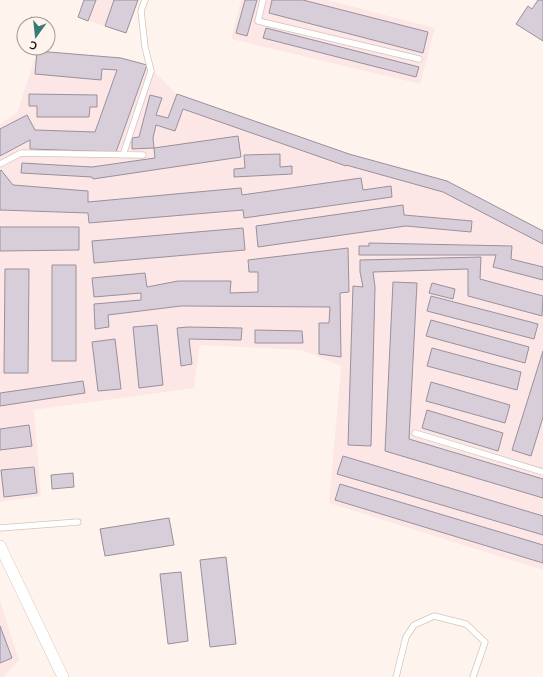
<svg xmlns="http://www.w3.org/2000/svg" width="543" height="677" font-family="Mulish,sans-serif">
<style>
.industrial{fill:#fde7e6}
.building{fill:#d7ceda;stroke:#98909b}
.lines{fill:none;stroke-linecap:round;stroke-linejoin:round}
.lane-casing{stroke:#d1c5bc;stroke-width:7}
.street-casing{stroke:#d1c5bc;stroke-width:12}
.lane{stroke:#fff;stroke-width:5.5}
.street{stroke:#fff;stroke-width:11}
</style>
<rect width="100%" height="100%" fill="#fff4ed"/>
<path class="industrial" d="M84 0H138L126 33 78 17Z
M241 0H327L435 28 420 84 231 39Z
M37 51 147 65 177 94 349 154 447 181 543 231V570L329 503 341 366 301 350 200 345 194 388 34 410 41 496 0 502V124L17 113Z
M0 601 19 660 4 677H0Z"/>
<path class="building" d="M84 0H96L88 21 78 17Z
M114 0H138L126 33 105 26Z
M245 0H257L247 36 236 33Z
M272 0H303L428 32 423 53 269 13Z
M538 0H543V41L516 24 528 6 532 9Z
M31 17 48 21 47 24H29Z
M266 28 419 67 416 77 263 38Z
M37 51 121 58 147 65 116 152 30 149V140L0 156V129L27 115 35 130 95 132 117 70 102 69 101 80 35 74Z
M29 94 97 95V107H90L89 117H37V106H29Z
M177 94 349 154 447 181 543 231V244L443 192 346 165V166L183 109 175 131 156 125 153 138 154 148 132 149V138L139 137 150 95 162 98 156 115 168 118Z
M238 136 241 157 93 179 92 177 21 173 22 163 92 167 155 158 154 148Z
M280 154V167L292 166V174L234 177V169L245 168 244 155Z
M1 170 13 185 88 191V202L241 188 242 195 361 178 363 190 391 186 392 197 244 218 243 210 89 223 88 213 0 210V171Z
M403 205 404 215 472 221 471 232 406 226 258 247 256 226Z
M0 227H79V250L0 251Z
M243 228 245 250 94 263 92 241Z
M369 243 512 246 511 259 543 267V280L493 267 496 255H359V246H369Z
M348 248 349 292 340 293 341 357 319 354V323H329L330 307 181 306 108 315 109 327 95 329 94 304 141 300V293L94 297 92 278 145 273 147 287 178 281H231L230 293 258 292V272H249L248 260Z
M481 257 480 279 543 296 542 316 468 296V269L373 272 375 287 371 446 348 445 353 286 363 287 360 272V260Z
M52 265H76V361H52Z
M5 269H29L28 373H4Z
M393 282 417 283 409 439 543 479V498L385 451Z
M432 283 455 289 453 299 429 293Z
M431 296 538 324 534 339 427 311Z
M431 320 529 347 525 363 426 336Z
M157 325 163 385 139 388 133 327Z
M188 327 242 328 241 340 189 339 192 364 181 366 177 328Z
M255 330 302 331 303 343H255Z
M115 339 121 389 98 391 92 342Z
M432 348 521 372 517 390 427 366Z
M543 351V417L531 456 512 450Z
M83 381 85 393 0 406V393Z
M431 382 510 405 505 423 426 401Z
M427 410 503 433 498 451 422 428Z
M29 425 32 446 0 450V429Z
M343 456 543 516V535L337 474Z
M34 467 37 493 4 497 1 470Z
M73 473 74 487 52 489 51 475Z
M340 484 543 545V563L335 500Z
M169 518 174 545 105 556 100 529Z
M226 557 236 644 210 647 200 560Z
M181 572 188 641 168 644 160 574Z
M0 626 12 658 0 663Z"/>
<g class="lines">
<defs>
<path id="lane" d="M263 0 258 21 419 59
M123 155 151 71 145 47 141 11 145 0
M0 164 21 153 143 155
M415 433 543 472
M0 528 78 522
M396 677 406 637 414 625 434 616 466 624 485 642 473 677"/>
<path id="street" d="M0 546 63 677"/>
</defs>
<use href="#lane" class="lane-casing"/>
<use href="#street" class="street-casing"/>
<use href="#lane" class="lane"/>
<use href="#street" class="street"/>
</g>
<g transform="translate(36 36) rotate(195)"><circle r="19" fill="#fff4ed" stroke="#a19994"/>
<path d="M0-3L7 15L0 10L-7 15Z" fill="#377c72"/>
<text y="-6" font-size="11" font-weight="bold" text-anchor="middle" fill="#15110e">С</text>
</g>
</svg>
